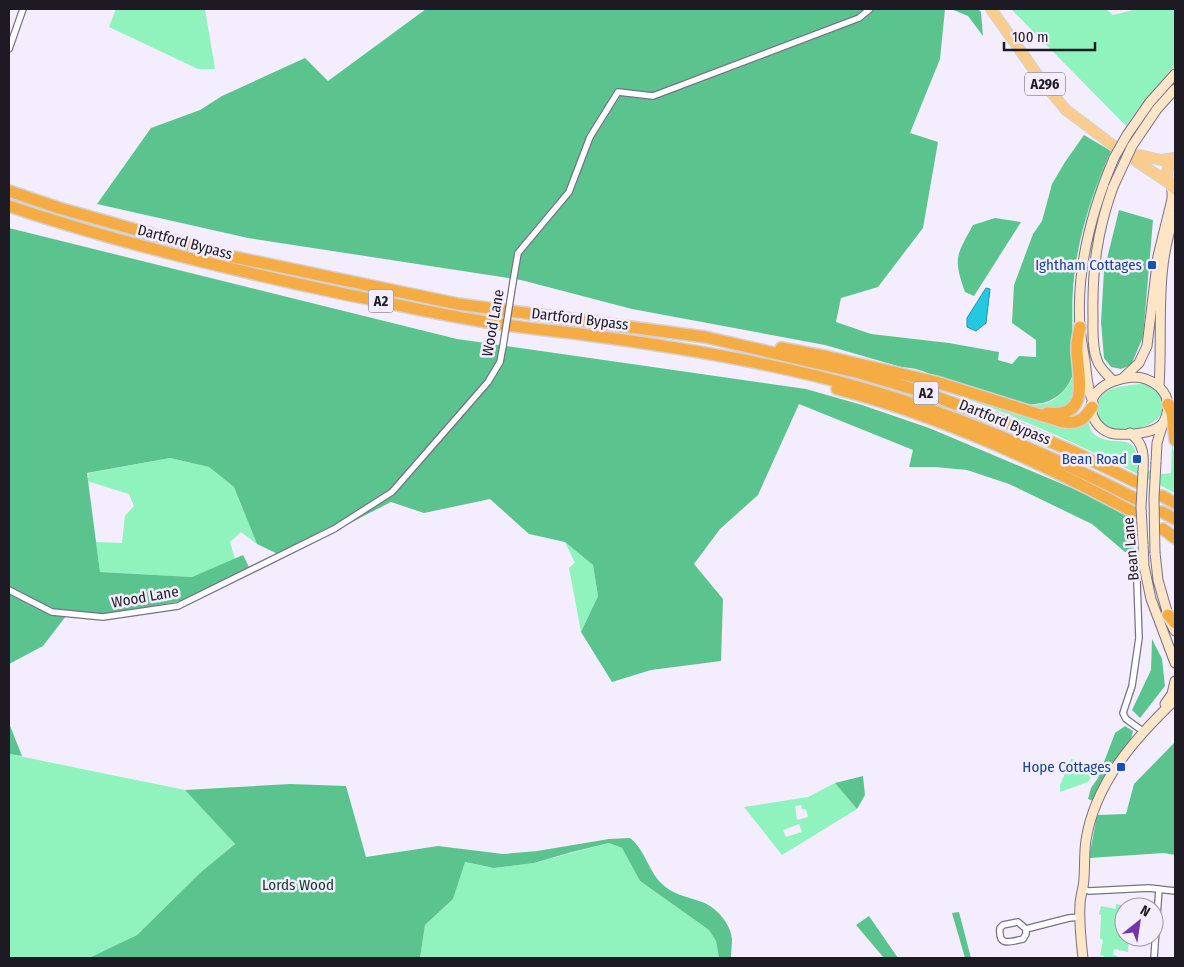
<svg xmlns="http://www.w3.org/2000/svg" width="1184" height="967" font-family="'Fira Sans Condensed',sans-serif">
<style>
.green{fill:#90f2bc;fill-rule:evenodd}
.forest{fill:#5bc48e}
.water{fill:#24c9e1;stroke:#2294a8}
.lines{fill:none;stroke-linecap:round;stroke-linejoin:round}
.street-casing{stroke:#797087;stroke-width:8}
.secondary-casing{stroke:#797087;stroke-width:11}
.primary-casing{stroke:#d2d1d3;stroke-width:12}
.highway-casing{stroke:#d2d1d3;stroke-width:14}
.street{stroke:#fff;stroke-width:5.5}
.secondary{stroke:#fce6c7;stroke-width:9}
.primary{stroke:#facd8f;stroke-width:10}
.highway{stroke:#f6ac45;stroke-width:11}
.street-bridge-casing{stroke:#797087;stroke-width:8;stroke-linecap:butt}
.secondary-bridge-casing{stroke:#797087;stroke-width:11;stroke-linecap:butt}
.street-bridge{stroke:#fff;stroke-width:5.5}
.secondary-bridge{stroke:#fce6c7;stroke-width:9}
.transit-dot{fill:#1a4fb4;stroke:#f3edfd;stroke-width:2}
.labels{text-anchor:middle;stroke-width:5;stroke-linejoin:round;paint-order:stroke}
.shield{fill:#f3edfd;stroke:#5e5965;stroke-width:1}
.shield-label{font-size:14px;font-weight:bold;fill:#1e1a24}
.street-label{font-size:15px;fill:#1e1a24;stroke:#f3edfd}
.transit-label{font-size:15px;fill:#164399;stroke:#f3edfd;text-anchor:end}
.park-label{font-size:15px;fill:#13402a;stroke:#f3edfd}
</style>
<rect width="100%" height="100%" fill="#f3edfd"/>
<path class="green" d="M116 9H205L215 69H198L109 27Z
M1011 9H1106L1113 15 1137 9H1175V65L1136 112 1126 126Z
M1104 165 1106 166C1088 207 1075 249 1073 295 1072 319 1074 344 1075 368 1075 376 1078 387 1074 394 1068 410 1054 410 1039 408L966 387C986 393 1028 410 1047 403 1058 399 1071 385 1074 373 1077 357 1072 330 1072 312 1073 261 1084 212 1104 165Z
M1140 384C1149 384 1155 387 1160 394 1180 426 1116 440 1101 421 1098 417 1096 412 1097 407 1099 386 1125 386 1140 384Z
M950 391 1088 422C1090 425 1089 429 1092 432 1112 452 1139 426 1137 467L1163 474 1171 473 1172 446 1175 455V493C1102 455 1028 420 950 393Z
M170 458 209 467 234 487 257 544 241 532 230 542 235 559 192 577 100 572 96 542 122 543 125 516 134 506 129 494 87 481 89 473Z
M565 542 593 565 598 596 581 632 569 568 575 563Z
M9 754 185 790 235 844 201 872 137 935 89 958H9Z
M1071 759 1096 765 1095 768 1088 782 1060 792V785Z
M835 783 857 809 782 855 744 807 808 797ZM801 805 802 809H806L808 817 797 820 795 806ZM799 824 802 832 786 837 783 830Z
M609 843 622 848 640 881 709 930 716 941 719 958H420L425 925 453 899 464 862 494 868 534 863Z
M1116 904 1129 907H1124V937H1129L1128 952 1114 949 1113 955 1117 956V958H1104V956L1100 955 1103 940 1100 939 1101 915 1099 914 1101 906 1116 909Z"/>
<path class="forest" d="M426 9H945L940 59 910 133 938 142 923 228 878 287 841 298 836 322 871 334 949 343 999 352 998 360 1012 364 1019 356 1036 357V340L1012 323 1014 285 1033 234 1042 221 1052 184 1065 162 1084 135 1111 151C1087 202 1072 257 1072 314 1072 333 1074 352 1074 371 1068 393 1050 406 1027 404L936 378C925 370 914 368 901 367L825 345 632 309 521 280 248 238 97 204 151 128 200 110 222 96 305 58 328 81Z
M951 9H978L981 12 983 36 968 16Z
M1119 210 1153 220 1143 337 1131 365 1121 369 1111 367 1104 358 1101 322 1104 271Z
M995 218 1021 222 974 296 965 292C953 258 956 256 973 225Z
M9 228 457 339 806 389 862 405 929 428 1112 505 1136 518 1129 543 1134 548V552L1132 554 1125 552 1092 524 1009 484 967 470 935 467H909L913 450 799 404 758 495 720 529 694 564 723 599 721 661 651 670 612 682 581 632 598 596 593 565 565 542 529 534 490 499 424 513 391 502 284 557 257 544 234 487 209 467 170 458 87 473 100 572 192 577 243 555 249 567 181 601 115 613 66 616 43 646 9 664Z
M1152 639 1162 659 1165 686 1140 718 1132 710 1151 670Z
M9 723 22 756 9 754Z
M1125 726 1133 731 1131 739 1120 753 1094 801 1088 799 1091 788 1098 778 1115 733Z
M1175 742V855L1164 853 1089 858 1097 815 1126 814 1134 784Z
M863 776 865 795 857 809 835 783Z
M290 784 346 786 366 857 438 846 503 854 537 851 609 839 630 838C645 850 648 869 660 882 672 895 686 896 702 902 716 907 731 924 732 939 732 945 731 952 731 958H719L716 941 709 930 640 881 622 848 609 843 572 852 534 863 494 868 465 862 453 899 425 925 420 958H89L137 935 201 872 235 844 185 790Z
M959 912 971 958H965L952 913Z
M869 916 898 958H884L856 925Z"/>
<path class="water" d="M986 288 990 289 986 323 976 331 967 327V318Z"/>
<g class="lines">
<defs>
<path id="street" d="M9 49 23 9
M513 282 518 253 569 192 590 137 618 92 653 96 859 18 870 9
M1136 554 1139 638 1132 686 1123 713 1126 719 1144 732
M9 590 52 612 103 617 178 606 334 529 392 492 488 382 500 362 503 346
M1083 889 1089 891 1149 888 1175 891
M1018 922 1026 929V934L1023 939C1010 942 998 947 1000 928L1003 925Z
M1026 929 1069 918 1080 917
M1154 958 1159 889"/>
<path id="secondary" d="M1150 102 1175 74
M1157 109 1175 89
M1113 187C1097 232 1092 270 1093 317 1093 331 1092 347 1097 360 1099 368 1108 375 1113 381
M1133 377C1153 377 1172 392 1167 413 1166 418 1164 423 1160 426 1150 434 1127 435 1115 434 1095 432 1083 406 1098 391 1106 382 1122 378 1133 377Z
M1123 378 1139 363 1147 346 1158 256 1172 199V187
M1159 386C1163 329 1154 270 1175 215
M1093 402C1087 389 1087 375 1085 361 1083 350 1081 338 1080 327 1076 270 1092 210 1114 158
M1130 433C1144 443 1144 455 1143 472
M1156 462 1157 443 1163 423
M1143 544 1144 566 1151 599 1175 663
M1155 553 1158 580 1168 615V618L1175 631
M1165 704 1172 694 1175 681
M1083 958C1081 941 1079 922 1080 905 1080 896 1084 887 1084 878 1085 865 1084 853 1086 840 1095 783 1135 738 1175 700"/>
<path id="primary" d="M991 9 1041 80 1066 110 1114 146
M1134 157 1136 161 1169 183
M1134 157 1139 155 1161 160 1174 158
M1175 158C1165 167 1164 181 1175 190"/>
<path id="highway" d="M9 191 59 208 229 256 458 304 705 337 860 373 923 392 1004 422 1072 451 1136 482
M9 206C118 243 231 270 344 294 396 304 447 317 500 324 529 329 558 331 587 335 678 347 770 362 858 387 955 414 1046 453 1136 499
M781 348 829 357 936 382 1063 422C1078 424 1084 420 1092 407
M837 389C941 416 1041 462 1135 513
M1168 404 1172 413 1175 440
M1047 413C1094 419 1076 372 1077 346 1077 340 1079 333 1080 327
M1162 496 1175 503
M1162 512 1175 519
M1163 529 1175 538
M1168 615 1175 623"/>
</defs>
<use href="#street" class="street-casing"/>
<use href="#secondary" class="secondary-casing"/>
<use href="#primary" class="primary-casing"/>
<use href="#highway" class="highway-casing"/>
<use href="#street" class="street"/>
<use href="#secondary" class="secondary"/>
<use href="#primary" class="primary"/>
<use href="#highway" class="highway"/>
<defs>
<path id="street-bridge" d="M503 346 513 282"/>
<path id="secondary-bridge" d="M1114 158 1127 135 1150 102
M1113 187 1132 146 1157 109
M1143 472 1141 507 1143 544
M1155 553 1154 498 1156 462"/>
</defs>
<use href="#street-bridge" class="street-bridge-casing"/>
<use href="#secondary-bridge" class="secondary-bridge-casing"/>
<use href="#street-bridge" class="street-bridge"/>
<use href="#secondary-bridge" class="secondary-bridge"/>
</g>
<g class="transit-dot">
<rect x="1147" y="260" width="10" height="10" rx="2.5"/>
<rect x="1132" y="454" width="10" height="10" rx="2.5"/>
<rect x="1116" y="762" width="10" height="10" rx="2.5"/>
</g>
<g class="labels">
<g class="shield">
<rect x="1025" y="72.5" width="40" height="23" rx="4"/>
<rect x="368.5" y="289.5" width="25" height="23" rx="4"/>
<rect x="913.5" y="381.5" width="25" height="23" rx="4"/>
</g>
<g class="shield-label">
<text x="1045" y="89">A296</text>
<text x="381" y="306">A2</text>
<text x="926" y="398">A2</text>
</g>
<g class="street-label">
<text transform="translate(185 242) rotate(15)" y="5">Dartford Bypass</text>
<text transform="translate(580 319) rotate(7)" y="5">Dartford Bypass</text>
<text transform="translate(493 323) rotate(-80)" y="5">Wood Lane</text>
<text transform="translate(1005 422) rotate(22)" y="5">Dartford Bypass</text>
<text transform="translate(1131 549) rotate(-95)" y="5">Bean Lane</text>
<text transform="translate(145 597) rotate(-10)" y="5">Wood Lane</text>
</g>
<g class="transit-label">
<text x="1142" y="270">Ightham Cottages</text>
<text x="1127" y="464">Bean Road</text>
<text x="1111" y="772">Hope Cottages</text>
</g>
<g class="park-label">
<text x="298" y="890">Lords Wood</text>
</g>
</g>
<rect width="1184" height="967" fill="none" stroke="#1e1a24" stroke-width="20"/>
<g transform="translate(1139 922) rotate(30)"><circle r="24" fill="#f3edfd" stroke="#9e99a6"/>
<path d="M0-4L9 19L0 12L-9 19Z" fill="#7236ac"/>
<text y="-8" font-size="14" font-weight="bold" text-anchor="middle" fill="#1e1a24">N</text>
</g>
<path d="M1004 42v8h91v-8" fill="none" stroke="#1e1a24" stroke-width="2.5"/>
<text x="1012" y="42" font-size="15" fill="#1e1a24" stroke="#f3edfd" stroke-width="4" paint-order="stroke">100 m</text>
</svg>
